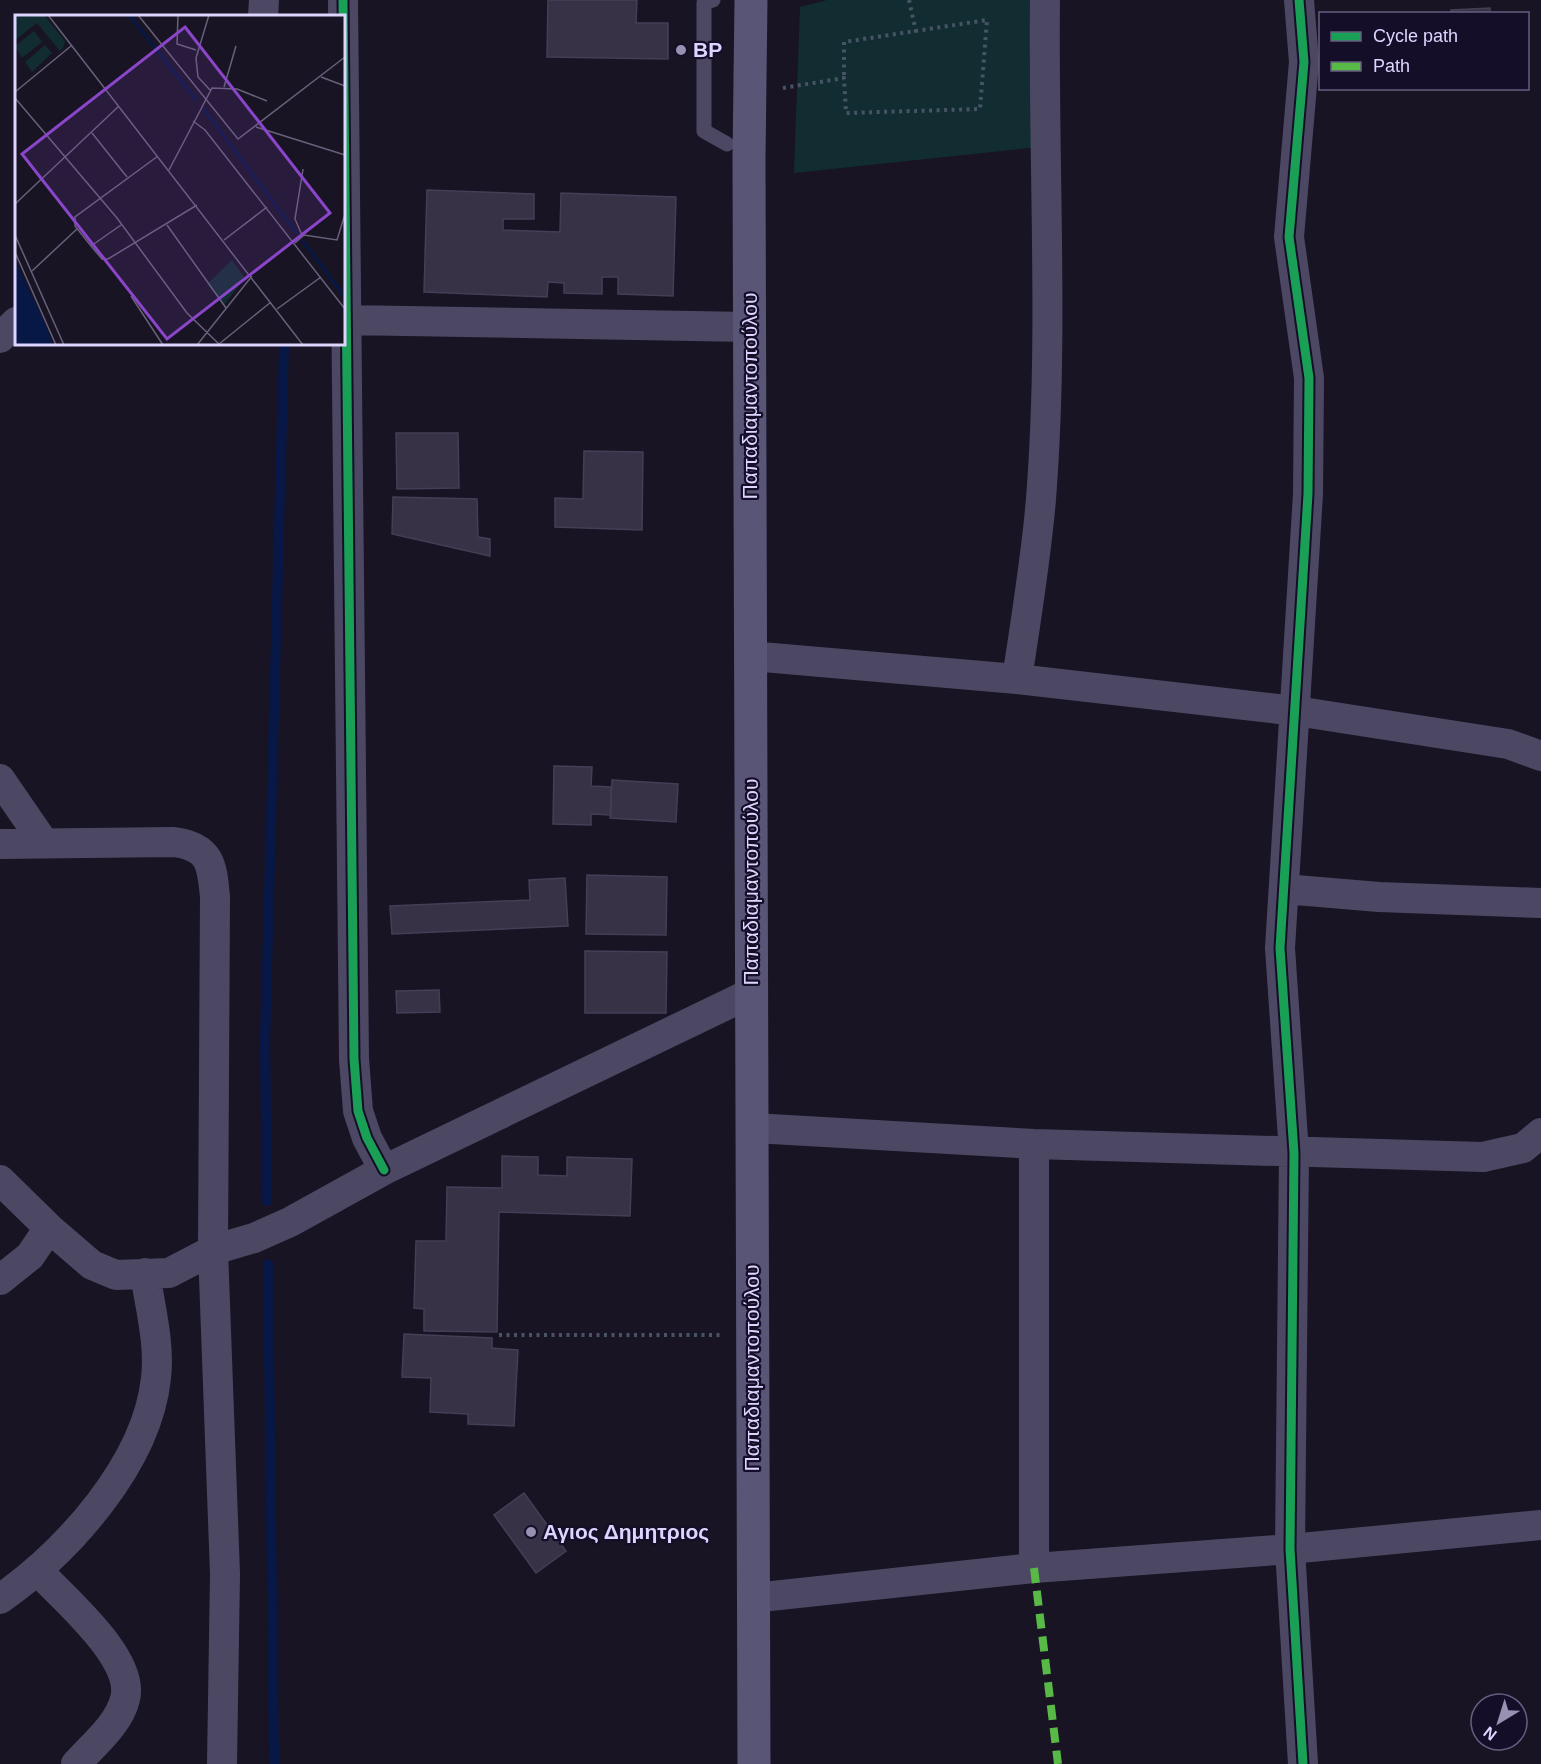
<svg xmlns="http://www.w3.org/2000/svg" width="1541" height="1764" font-family="Helvetica,sans-serif">
<style>
.green{fill:#112d31}
.lines{fill:none;stroke-linecap:round;stroke-linejoin:round}
.stream{stroke:#081846;stroke-width:10}
.building{fill:#373245;stroke:#453e57;stroke-width:1.5}
.path{stroke:#465465;stroke-width:4;stroke-dasharray:3 4.5;stroke-linecap:butt}
.service{stroke:#4c4864;stroke-width:15}
.minor{stroke:#4c4864;stroke-width:30}
.secondary{stroke:#595576;stroke-width:33}
.quiet{stroke:#58b947;stroke-width:8;stroke-dasharray:15 8;stroke-linecap:butt}
.cycleway-casing{stroke:#150e29;stroke-width:13}
.cycleway{stroke:#1a9f57;stroke-width:9}
.poi-dot{fill:#9991b2;stroke:#150e29;stroke-width:2}
.labels{text-anchor:middle;stroke-width:4.5;stroke-linejoin:round;paint-order:stroke}
.poi-label{font-size:21px;font-weight:bold;fill:#ded5ff;stroke:#150e29;text-anchor:start}
.street-label{font-size:21px;fill:#ded5ff;stroke:#150e29}
.inset-river{fill:none;stroke:#081846;stroke-width:3}
.inset-road{fill:none;stroke:#67617b;stroke-width:1.5}
.view{fill:#8a45c9;fill-opacity:0.15;stroke:#8a45c9;stroke-width:3}
.inset-edge{fill:none;stroke:#ded5ff;stroke-width:3}
</style>
<rect width="100%" height="100%" fill="#181423"/>
<path class="green" d="M827 0H1049L1048 146 794 173 800 7Z"/>
<g class="lines">
<path class="stream" d="M267 1201 265 1042 284 344
M268 1264 274 1764"/>
</g>
<path class="building" d="M548 0H637L636 23H668V59L547 57Z
M1490 8V14H1451V10Z
M427 190 534 194V219H503V230L560 232 561 193 676 197 673 296 618 294V277H602V294L564 293V283L548 282 547 297 424 292Z
M396 433H458L459 488 397 489Z
M584 451 643 452 642 530 555 527V498L583 499Z
M393 497 477 499 478 537 490 539V556L392 534Z
M554 766 592 767 591 786 611 787V815L591 814V825L553 824Z
M612 780 678 784 676 822 610 818Z
M587 875 667 877 666 935 586 934Z
M565 878 568 926 392 934 390 906 530 900 529 880Z
M585 951 667 952 666 1013H585Z
M439 990 440 1012 397 1013 396 991Z
M502 1156 538 1157V1175L567 1176V1157L632 1159 630 1216 499 1212 497 1332 424 1331V1309L414 1308 416 1241H446L447 1187 502 1188Z
M404 1334 492 1338V1348L518 1350 514 1426 468 1424V1414L430 1412 431 1378 402 1377Z
M524 1493 566 1551 536 1573 494 1515Z"/>
<g class="lines">
<path class="path" d="M909 0 916 32
M783 88 844 78 846 113 980 109 987 20 844 42V78
M499 1335H721"/>
<path class="service" d="M713 0 704 3V131L727 144"/>
<path class="minor" d="M343 0 354 1059 358 1111 367 1138 384 1170
M1299 0 1304 62 1289 237 1309 378 1308 494 1280 948 1294 1153 1290 1549 1303 1764
M263 16 264 0
M346 320 749 327
M0 338 16 322
M750 656 1017 679 1296 711 1508 744 1541 756
M1017 679C1026 619 1036 559 1041 499 1054 333 1043 166 1045 0
M0 779 44 843
M0 844 174 842C211 847 212 865 215 897L213 1250 225 1574 222 1764
M1284 889 1379 897 1541 903
M752 1128 1034 1144 1483 1157 1523 1148 1541 1133
M1034 1144V1568
M0 1180 49 1228 92 1265 116 1275 169 1273 213 1250 254 1238 290 1222 384 1170 751 993
M0 1280 30 1256 49 1228
M38 1571C63 1598 136 1659 125 1699 119 1724 93 1745 76 1764
M753 1598 1034 1568 1290 1549 1541 1525
M0 1599C68 1551 147 1464 156 1378 160 1343 150 1307 145 1273"/>
<path class="secondary" d="M751 0 749 158 754 1764"/>
<path class="quiet" d="M1034 1568 1058 1764"/>
<defs>
<path id="cycleway" d="M343 0 354 1059 358 1111 367 1138 384 1170
M1299 0 1304 62 1289 237 1309 378 1308 494 1280 948 1294 1153 1290 1549 1303 1764"/>
</defs>
<use href="#cycleway" class="cycleway-casing"/>
<use href="#cycleway" class="cycleway"/>
</g>
<g class="poi-dot">
<circle cx="681" cy="50" r="6"/>
<circle cx="531" cy="1532" r="6"/>
</g>
<g class="labels">
<g class="poi-label">
<text x="693" y="57">BP</text>
<text x="543" y="1539">Αγιος Δημητριος</text>
</g>
<g class="street-label">
<text transform="translate(750 396) rotate(-90)" y="7">Παπαδιαμαντοπούλου</text>
<text transform="translate(751 882) rotate(-90)" y="7">Παπαδιαμαντοπούλου</text>
<text transform="translate(752 1368) rotate(-90)" y="7">Παπαδιαμαντοπούλου</text>
</g>
</g>
<g transform="translate(15 15)">
<rect width="330" height="330" fill="#181423"/>
<path d="M0 0H29L50 26 48 33 45 36 22 8 0 25ZM19 16 27 27 7 43 0 31ZM30 30 37 38 17 57 10 47ZM217 245 230 263 209 290 192 269Z" fill="#112d31"/>
<path d="M0 246 28 304 38 330H0Z" fill="#081846"/>
<path class="inset-river" d="M114 0 182 86M188 93 282 219M287 225 330 282"/>
<path class="inset-road" d="M33 0 288 330M123 0 223 124 330 42M163 0 162 29 181 35M194 0 181 43 183 62 195 75M306 62 330 71M209 72 221 31M0 77 56 31M0 83 102 203 172 298 205 330M178 106 190 115 330 294M241 112 330 140M77 118 112 162M143 141 60 202V211L76 231 87 244H93L182 190M154 155 197 73 222 74 252 86M0 189 104 91M152 210 211 293M0 220 49 330M287 220 280 204 288 154M209 225 252 192M280 228 289 220 322 225 330 199M76 231 106 210M0 237 41 330M17 256 62 214M116 281 148 330M262 294 306 262M204 329 256 287M182 330 237 261"/>
<path class="view" d="M170 12 315 198 152 324 7 139Z"/>
<rect width="330" height="330" class="inset-edge"/>
</g>
<rect x="1319" y="12" width="210" height="78" fill="#150e29" stroke="#655e7f" stroke-width="1.5"/>
<rect x="1331" y="32" width="30" height="9" fill="#1a9f57" stroke="#655e7f" stroke-width="1.5"/>
<text x="1373" y="42" font-size="18" fill="#ded5ff">Cycle path</text>
<rect x="1331" y="62" width="30" height="9" fill="#58b947" stroke="#655e7f" stroke-width="1.5"/>
<text x="1373" y="72" font-size="18" fill="#ded5ff">Path</text>
<g transform="translate(1499 1722) rotate(218)"><circle r="28" fill="#150e29" stroke="#655e7f" stroke-width="1.5"/>
<path d="M0-4.5L10 22L0 15L-10 22Z" fill="#9991b2"/>
<text y="-9" font-size="16" font-weight="bold" text-anchor="middle" fill="#ded5ff">N</text>
</g>
</svg>
